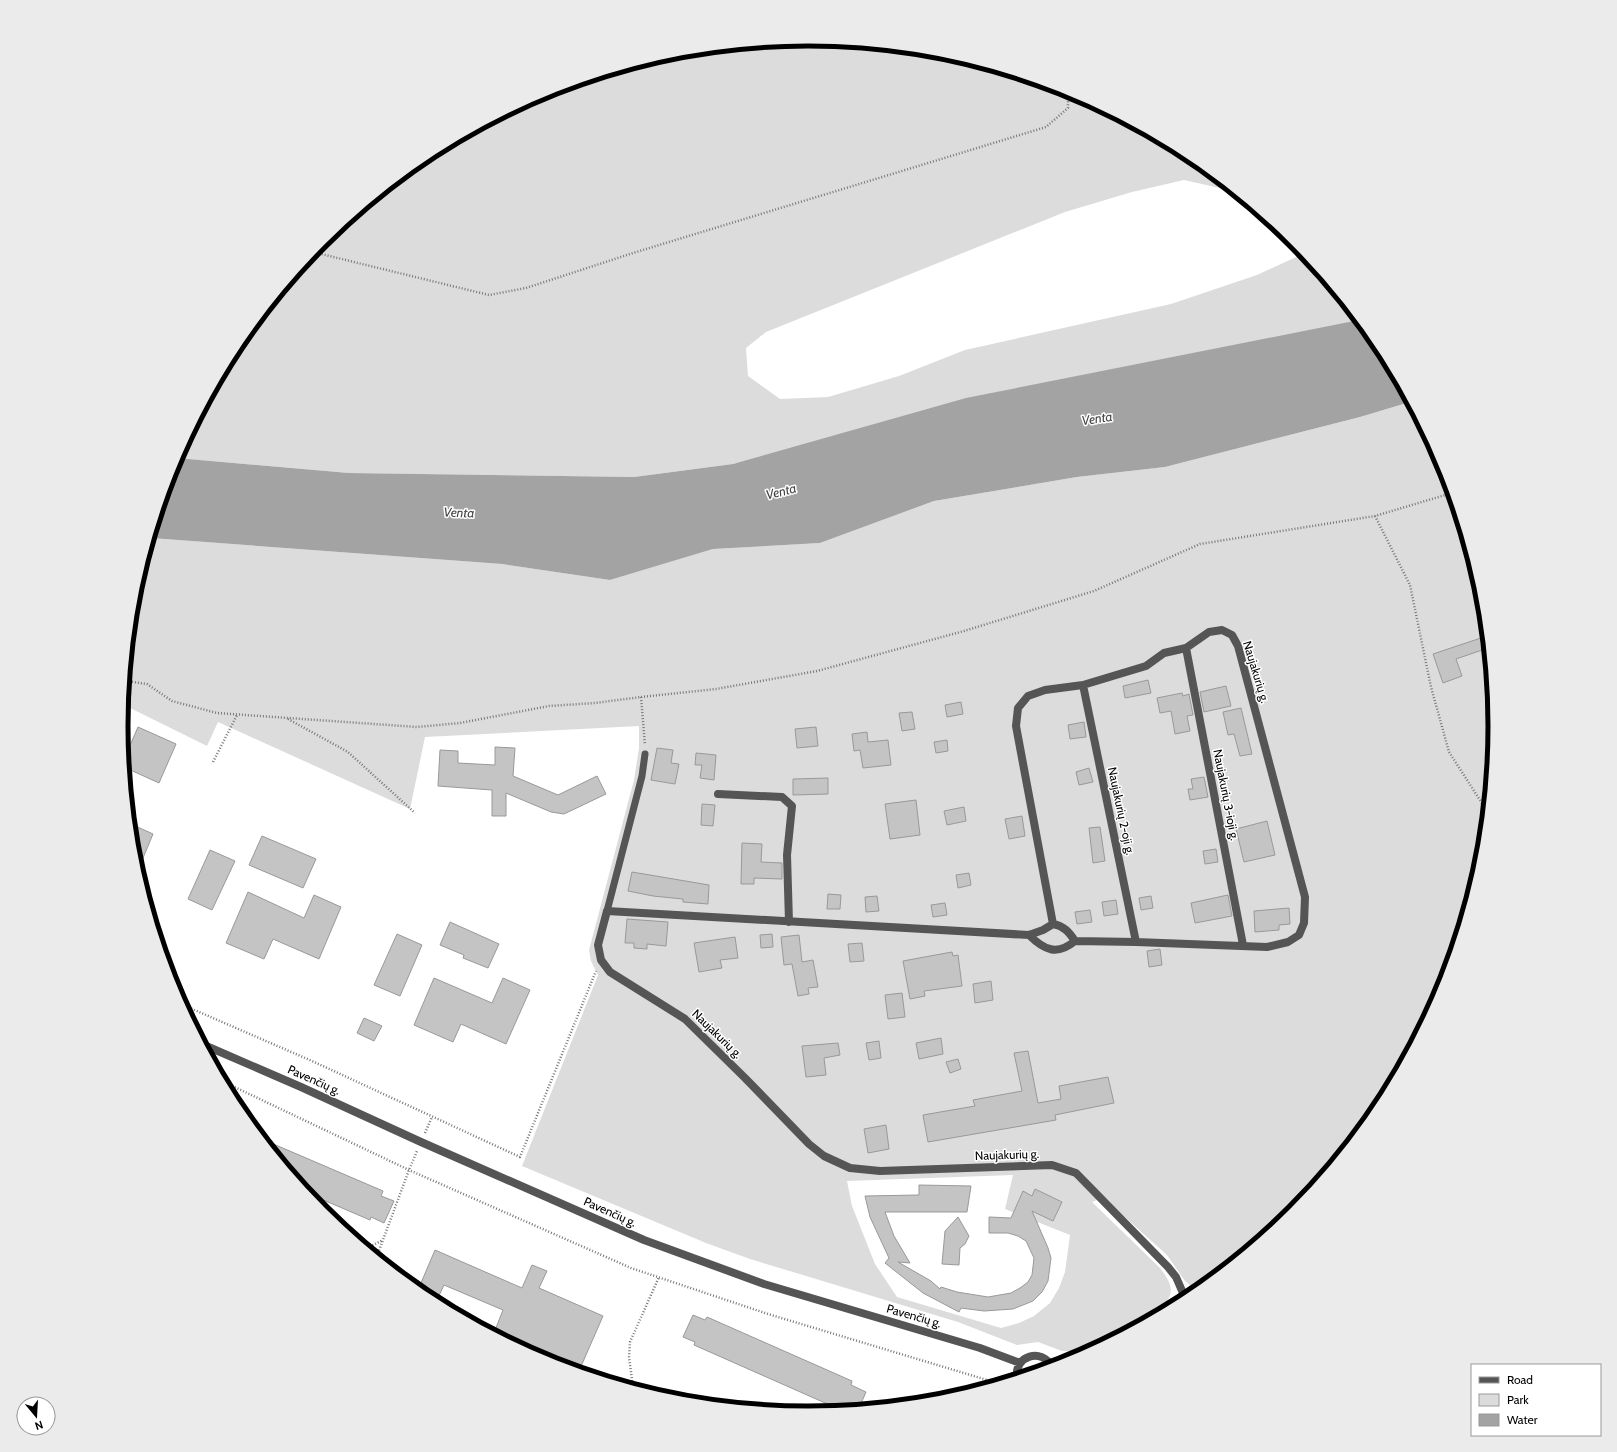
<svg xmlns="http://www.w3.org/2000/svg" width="1617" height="1452" font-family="Cabin,sans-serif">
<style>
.green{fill:#dcdcdc;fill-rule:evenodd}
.water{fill:#a3a3a3}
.building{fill:#c4c4c4;stroke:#999}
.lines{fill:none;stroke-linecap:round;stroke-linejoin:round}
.path{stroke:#777;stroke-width:2.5;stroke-dasharray:1 2;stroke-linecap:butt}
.lane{stroke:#555;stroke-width:7}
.street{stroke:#555;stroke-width:8}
.labels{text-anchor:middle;stroke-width:3;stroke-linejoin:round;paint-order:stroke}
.street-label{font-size:12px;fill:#000;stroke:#fff}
.water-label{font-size:13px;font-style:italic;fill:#444;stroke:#fff}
.rim{fill:none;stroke:#000;stroke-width:5}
</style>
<rect width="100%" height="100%" fill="#fff"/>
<path class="green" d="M809 39 943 52 1072 91 1190 155 1230 188 1224 189 1184 180 1132 192 1065 212 766 332 746 348 748 376 780 399 828 397 899 376 965 350 1171 304 1257 275 1305 253 1359 320 733 464 634 477 349 473 177 458 237 344 323 240 427 155 546 91 675 52Z
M1410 402 1443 463 1482 592 1495 726 1482 860 1443 989 1380 1108 1294 1212 1203 1287 1197 1289 1191 1286 1185 1281 1167 1255 1116 1209 1105 1197 1092 1202 1160 1268C1173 1285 1176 1294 1159 1310L1094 1346 1072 1351H1062L1038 1342 1017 1345 958 1322 750 1259 706 1243 522 1166 598 975 591 961 589 950 634 780 639 748V726L425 737 410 809 218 722 207 746 124 705 135 592 151 538 502 564 610 580 713 549 820 543 934 501 1077 477 1165 467 1360 417ZM1013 1175 1005 1209 1070 1235 1065 1272 1059 1288 1050 1303 1034 1316 1019 1323 1001 1328 897 1297 875 1264 852 1206 847 1181Z"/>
<path class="water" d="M1359 320 1380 345 1410 402 1360 417 1165 467 1077 477 934 501 820 543 713 549 610 580 502 564 151 538 177 458 349 473 634 477 733 464 966 398Z"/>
<path class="building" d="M1487 636 1488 648 1456 659 1462 676 1443 683 1433 654Z
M1148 680 1151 693 1125 698 1123 686Z
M1226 686 1231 706 1204 712 1200 692Z
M1182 693 1183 696 1189 694 1193 715 1187 716 1190 731 1175 734 1171 711 1160 713 1157 698Z
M961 702 963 714 947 717 945 705Z
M1241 708 1252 754 1240 756 1234 734 1228 735 1223 712Z
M912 712 915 729 902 731 899 713Z
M1084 722 1086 737 1070 739 1068 725Z
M138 727 176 744 159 783 126 768 125 757Z
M816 727 818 746 797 748 795 729Z
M867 732 868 742 888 740 891 765 863 768 860 750 854 751 852 734Z
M947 740 948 751 936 753 934 742Z
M495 747 515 748 513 776 558 795 597 776 606 794 564 814 551 812 506 793V816H492V790L438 786 440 750 458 751V763L495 765Z
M657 748 673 750 671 763 679 764 675 784 651 780Z
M696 753 716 755 714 780 700 778 702 765H695Z
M1089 768 1093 782 1079 785 1076 772Z
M1204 777 1208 797 1190 800 1188 789H1193L1191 779Z
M828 778V794L793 795V779Z
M916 800 920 835 890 839 885 804Z
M702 804 715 805 713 826 701 825Z
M964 807 966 821 947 825 944 811Z
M1022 816 1025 836 1009 839 1005 819Z
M1267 821 1275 855 1244 862 1236 829Z
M131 824 153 834 138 870 135 860Z
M1100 827 1105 861 1093 863 1089 828Z
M262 836 316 859 303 888 249 865Z
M742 843 762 844 761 862 782 863V879L754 878V884H741Z
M1216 849 1218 862 1205 864 1203 851Z
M210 850 235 861 212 910 188 899Z
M632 872 709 885 708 904 683 902V899L653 896 628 891Z
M969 873 971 885 958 888 956 875Z
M248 892 304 918 314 895 341 907 319 959 273 939 264 959 226 943Z
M828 894 841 895 840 909H827Z
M1228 895 1232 916 1195 923 1191 903Z
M877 896 879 911 866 912 865 897Z
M1151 896 1153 908 1141 910 1139 898Z
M1116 900 1118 914 1104 916 1102 902Z
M945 903 947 915 933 917 931 905Z
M1289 908 1290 924 1279 925V930L1255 932 1254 911Z
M1090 910 1092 922 1077 924 1075 912Z
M627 919 668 922 666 946 647 944V949L634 948V943H625Z
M450 922 499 944 488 968 463 958 464 955 440 945Z
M397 934 422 945 400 996 374 985Z
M772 934 773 947 761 948 760 935Z
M799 935 802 962 813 960 818 987 808 988 809 994 798 996 792 964 784 965 781 937Z
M735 937 738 958 720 960 722 968 699 972 694 943Z
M862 943 864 961 850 962 848 944Z
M1160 949 1162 965 1149 967 1147 951Z
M952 952 953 956 958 955 962 986 924 991 925 996 910 999 903 961Z
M434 978 492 1003 503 978 530 990 506 1044 461 1024 453 1042 414 1025Z
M991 981 993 1000 975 1003 973 984Z
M902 993 905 1017 888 1019 885 995Z
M364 1018 382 1026 374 1041 357 1033Z
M941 1038 943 1054 919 1059 916 1043Z
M879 1041 881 1058 869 1060 866 1043Z
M838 1043 840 1055 824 1058 826 1075 806 1077 802 1046Z
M1028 1051 1038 1103 1061 1099 1059 1086 1108 1077 1114 1103 1055 1115 1056 1120 928 1142 923 1115 975 1106 973 1100 1022 1091 1014 1053Z
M958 1059 961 1069 950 1073 946 1062Z
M886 1125 889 1149 868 1153 864 1129Z
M264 1140 383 1191 381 1196 394 1201 384 1223 371 1217 370 1220 307 1193Z
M919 1185 971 1186 967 1212H885L894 1236 910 1263 898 1262 931 1281 940 1289 941 1287 957 1292 988 1297 1011 1293 1020 1288 1028 1282 1032 1275 1034 1258 1026 1241 1018 1236 1008 1233H989V1217L1011 1218 1023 1191 1032 1196 1035 1189 1062 1202 1053 1221 1032 1211 1048 1248 1051 1258 1048 1281 1042 1292 1033 1301 1013 1309 984 1311 961 1308 959 1312 923 1293 885 1263 889 1258 870 1217 865 1196 919 1195Z
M958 1217 969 1236 965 1244 960 1248 959 1265 942 1264 945 1231Z
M435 1250 522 1288 532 1265 547 1271 539 1288 603 1316 579 1371 545 1361 494 1333 503 1310 444 1285 436 1302 418 1290Z
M693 1315 705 1320 707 1317 852 1381 851 1385 866 1392 859 1408 841 1410 694 1345 695 1342 683 1337Z"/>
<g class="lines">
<path class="path" d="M313 252 489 295 526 288 633 253 1046 127 1068 108V90
M1375 516 1410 585 1431 687 1449 752 1487 811
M126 681 147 684 172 701 217 713 417 727 460 723 549 706 595 703 641 697 645 745
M641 697 716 689 817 671 964 631 1094 591 1200 544 1375 516 1452 493
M288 719 348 752 415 813
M213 762 237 715
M183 1005 312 1061 520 1157 596 971
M224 1082 409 1170 631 1268 768 1314 997 1383
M1375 1113 1379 1093 1393 1083
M425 1133 432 1117
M367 1248 383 1240
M377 1256 409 1170 417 1151
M633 1387 629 1357 630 1342 659 1277"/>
<path class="lane" d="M607 911 642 776 645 754"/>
<path class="street" d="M1186 648 1243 945
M1083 685 1136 942
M718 794 782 797 792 806 787 855 789 922
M1053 924C1064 926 1069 932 1075 941
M1029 935C1044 950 1057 956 1075 941L1136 942 1267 947 1288 942 1299 935 1304 923 1305 897 1238 646 1232 635 1222 630 1209 632 1186 648 1164 653 1146 666 1083 685 1045 690 1028 696 1018 708 1016 726 1053 924 1043 930 1029 935 607 911 598 945 601 960 610 972 685 1019 745 1078 809 1144 824 1156 850 1168 880 1171 1052 1165 1076 1173 1168 1267 1176 1277 1186 1300
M204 1045 301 1087 421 1142 644 1240 764 1284 980 1348 1020 1363
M1017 1377C1014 1356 1042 1347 1052 1367"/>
</g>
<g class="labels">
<g class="street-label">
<text transform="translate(1256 672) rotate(73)" y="4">Naujakurių g.</text>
<text transform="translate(1226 795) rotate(79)" y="4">Naujakurių 3-ioji g.</text>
<text transform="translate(1121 811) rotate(78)" y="4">Naujakurių 2-oji g.</text>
<text transform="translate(717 1034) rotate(44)" y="4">Naujakurių g.</text>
<text transform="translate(314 1080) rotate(24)" y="4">Pavenčių g.</text>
<text transform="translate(1007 1155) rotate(-2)" y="4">Naujakurių g.</text>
<text transform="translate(610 1212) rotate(24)" y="4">Pavenčių g.</text>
<text transform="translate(914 1316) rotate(16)" y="4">Pavenčių g.</text>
</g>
<g class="water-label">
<text transform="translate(1097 418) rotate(-9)" y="5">Venta</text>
<text transform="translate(781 491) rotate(-14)" y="5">Venta</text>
<text transform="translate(459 512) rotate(2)" y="5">Venta</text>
</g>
</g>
<path d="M0 0H1617V1452H0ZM128 726a680 680 0 1 1 1360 0a680 680 0 1 1-1360 0Z" fill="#ebebeb" fill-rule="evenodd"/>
<path class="rim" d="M128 726a680 680 0 1 1 1360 0a680 680 0 1 1-1360 0Z"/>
<rect x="1471" y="1364" width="130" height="72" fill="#ffffff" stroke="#999999"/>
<rect x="1479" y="1377" width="20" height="6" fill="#555555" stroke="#999999"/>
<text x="1507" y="1384" font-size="12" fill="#000000">Road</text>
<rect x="1479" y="1394" width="20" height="12" fill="#dcdcdc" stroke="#999999"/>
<text x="1507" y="1404" font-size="12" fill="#000000">Park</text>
<rect x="1479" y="1414" width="20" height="12" fill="#a3a3a3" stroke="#999999"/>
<text x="1507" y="1424" font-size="12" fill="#000000">Water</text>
<g transform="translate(36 1416) rotate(162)"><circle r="19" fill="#ffffff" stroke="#999999"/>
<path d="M0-3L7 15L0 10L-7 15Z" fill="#000000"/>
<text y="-6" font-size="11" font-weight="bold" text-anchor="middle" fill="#000000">N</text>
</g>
</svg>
